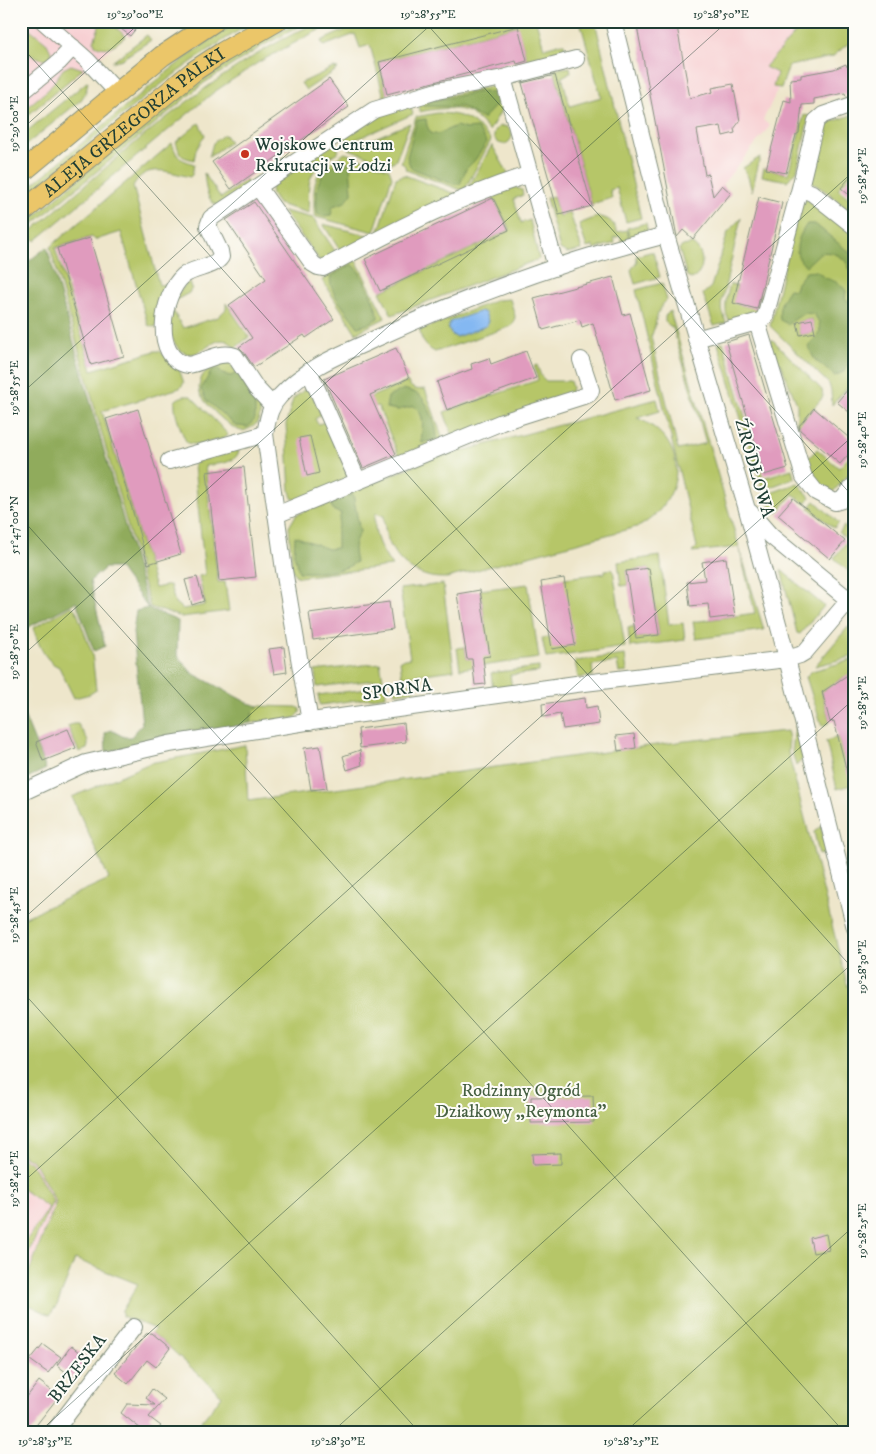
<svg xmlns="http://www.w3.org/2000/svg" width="876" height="1454" font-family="'IM FELL DW Pica',serif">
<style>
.built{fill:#f7cfd2}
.green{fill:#b6c668;stroke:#6a824e;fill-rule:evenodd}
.forest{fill:#90ab5c;stroke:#587448}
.water{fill:#84b8f2;stroke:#527a93}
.building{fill:#e09bbe}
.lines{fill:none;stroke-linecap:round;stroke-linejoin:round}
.minor-casing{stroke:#869280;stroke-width:18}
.major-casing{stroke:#869280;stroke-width:22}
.minor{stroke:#fff;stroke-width:16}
.major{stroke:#ebc669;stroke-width:20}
.ticks{fill:none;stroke:#1f3d34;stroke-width:1;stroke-opacity:0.45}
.poi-dot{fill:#c8321e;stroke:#fdfcf7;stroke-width:2}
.labels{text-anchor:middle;stroke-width:4;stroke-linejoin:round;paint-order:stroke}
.street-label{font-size:18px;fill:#1f3d34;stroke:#fdfcf7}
.poi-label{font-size:18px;fill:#1f3d34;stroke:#fdfcf7;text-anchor:start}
.park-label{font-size:18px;fill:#455f41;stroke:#fdfcf7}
.neatline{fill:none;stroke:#1f3d34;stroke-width:2}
.ticks-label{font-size:12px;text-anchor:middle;fill:#1f3d34}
</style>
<rect width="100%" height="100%" fill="#fdfcf7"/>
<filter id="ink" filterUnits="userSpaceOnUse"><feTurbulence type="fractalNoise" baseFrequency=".02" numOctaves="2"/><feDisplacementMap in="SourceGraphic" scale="10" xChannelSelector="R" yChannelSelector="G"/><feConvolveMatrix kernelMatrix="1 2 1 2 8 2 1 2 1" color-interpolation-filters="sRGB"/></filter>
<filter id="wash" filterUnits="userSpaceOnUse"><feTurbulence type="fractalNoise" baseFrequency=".0096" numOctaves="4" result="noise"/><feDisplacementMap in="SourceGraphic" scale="20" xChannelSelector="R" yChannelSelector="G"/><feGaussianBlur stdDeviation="1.12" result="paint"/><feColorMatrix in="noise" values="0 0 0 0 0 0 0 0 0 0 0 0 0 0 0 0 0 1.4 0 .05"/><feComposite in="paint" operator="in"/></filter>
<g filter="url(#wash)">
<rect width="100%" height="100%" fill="#eee6cb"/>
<path class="built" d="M21 21H144L21 121Z
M636 21H806L766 67 777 73 773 87 778 89 763 120 770 126 722 185 678 236Z
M21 1154 33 1161 56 1202 26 1280 21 1286Z"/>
<path class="green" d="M101 21H108L126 36C115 44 109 52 95 45L94 41Z
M238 21H255C170 70 97 137 21 200V194L171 69 193 52Z
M302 21H310L264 45 204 83 26 230 23 226C112 152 197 71 302 21Z
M320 21H339L315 32 259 62 214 92 35 241 29 233C120 157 210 70 320 21Z
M365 21H536L544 48 562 43 564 44 567 54 529 67 517 26 379 62 388 100 385 101 370 45 360 48 355 34 324 46 321 41Z
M580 21H595L641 218 626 222 617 188 610 190 612 198 595 203 592 206 554 69 570 67 571 72 562 77 570 106 601 97Z
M806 21H855V38L832 57 789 66 781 88 773 87 777 73 765 67Z
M21 22 46 42 52 54 50 59 44 60 21 51Z
M147 35 151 40 122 59 112 62Z
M71 65 83 69 21 121V112L49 89 63 69Z
M333 68 338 69 306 90 301 83Z
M88 81 86 92 81 100 21 149V136Z
M496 85 506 102 489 131C483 124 476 116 468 112 457 106 431 109 420 112L417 102Z
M410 105 413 114 346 144 341 136 359 124Z
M437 113C465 114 472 119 491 140L464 191 406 170 405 166 401 162 416 117Z
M855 114V169L838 189 855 203V217L830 194 811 182 808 178 822 125Z
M804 115 809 116 797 171 787 181 762 176 764 168 788 174Z
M199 123 205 135 196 150 194 160C178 156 181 156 176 142Z
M410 123 396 160 389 164 349 149Z
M494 135a9 9 0 1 1 18 0a9 9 0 1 1-18 0Z
M223 135H225L230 142 209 157 213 143Z
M333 142 339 151C308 172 307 175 309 213L278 204 272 195 271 186Z
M172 143C178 159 178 158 194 164L192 175 190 177C168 172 146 162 133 186L159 285 169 284 157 326 153 327 148 325 121 232 95 240 92 237 55 248 92 370 155 351H160L179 369 184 383 180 388 102 411 155 588 170 585 175 603 183 609 205 605 199 576 205 575 194 466 196 461 235 449 239 451C235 465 217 463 205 466L218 582H225L229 611 181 617 150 607 50 247Z
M492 145 509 175 467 190Z
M345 153 389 169 392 177 374 232 316 217C313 211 314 204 314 198 313 171 325 166 345 153Z
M760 157 752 191 748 177 743 168Z
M204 173 221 198 246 180 249 185 217 206C205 198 206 186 204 173Z
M404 175 459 195 378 234 396 178Z
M515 187 522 190 523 195 514 199 521 223 530 220 539 259 392 315 380 292 510 230 493 197 474 205V203Z
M553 196 559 216 570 213 582 250 567 253 560 249 546 198Z
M805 198 855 232V379L832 405 831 391 829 384 770 326 799 204ZM812 319 814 332 800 335 798 322Z
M283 211 313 218 337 254 320 261Z
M597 217C608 217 614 222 617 232L627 230 629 240 622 242 620 236 613 238 615 243 594 249 593 246 587 248 579 224Z
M741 218 721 305 726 323 714 326 703 294 711 287 728 232Z
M646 223 648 233 630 239 627 228Z
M323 224 370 236 341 252Z
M692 244C706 252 705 275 691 279L687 276 679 249 683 246Z
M650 252H653L660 277 635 284 631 270 637 262 636 256Z
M351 260 357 262 385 318 356 333 322 280Z
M189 280 192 288 189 293 176 300 172 309 183 328 218 317 226 309V303L249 337 235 348C219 327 206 355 190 354 173 353 164 323 169 309 171 301 183 288 189 280Z
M662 283 667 300C655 310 657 324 651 337L678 450 706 443 673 328 665 322V316L670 311 739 547 764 630 696 639 693 622 755 613 739 547 692 552 697 547 636 290Z
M730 284 737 286 734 303 757 309 761 294H765L758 313 730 322C722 311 727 296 730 284Z
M510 299 515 316 514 323 509 327 435 352C427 348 420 340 420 330L497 300ZM485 313 488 321 486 326 456 337 452 335 448 327Z
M772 339 822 390 823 397 797 427V404L780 363 772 359 769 349Z
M723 342 763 478 792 469 794 478 763 490 718 344Z
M229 362 259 402C261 413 261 423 250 428 246 430 243 432 239 430 229 427 203 403 200 393 198 387 200 380 203 375 211 364 217 363 229 362Z
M537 365 541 376 546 381H570L572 388 570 393 453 437 444 412 538 380 534 366Z
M407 382C413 390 416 390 425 389L443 439 399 456 378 406 373 407 368 398Z
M305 389 311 390 321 415 315 419 318 424 325 422 348 474 347 479 296 500 292 498 290 491 286 424 293 399Z
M184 396H191C197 403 226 431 228 435L225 438 198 445 187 443C183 437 171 405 176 400 178 398 181 397 184 396Z
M657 399 660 411 637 418C690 440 687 498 640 526L447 578C441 578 433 578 427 576 399 568 384 544 384 516L376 513C371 531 381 551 392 566L299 577 295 575 292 569 289 527 296 515 428 460Z
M817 449 839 468 855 451V467L832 493 816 487 806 461Z
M798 483 810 497 805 504 793 494 777 513 769 504 765 495Z
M815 501 839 523 834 528 809 508Z
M844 526 855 535V564L848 571 834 558 848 540 839 533Z
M660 556 669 625 683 623 685 640 630 647 628 628 634 626 636 638 659 635 649 568 626 571 628 585 621 586 618 562Z
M613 569 625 647 546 658 542 638 551 637 564 578 605 573V570Z
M781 570 824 606 800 634 797 633Z
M443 584 454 670 402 677 400 660 410 658 400 589Z
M528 584 539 658 460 669 457 648 465 647 467 659 490 656 480 590Z
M70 607H73L76 610 92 653 96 690 90 694 74 698 59 667C44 661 38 642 33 628Z
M848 627 855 633V656L815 666Z
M625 655 627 672 619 673 617 662 592 665 593 676 578 678 575 661Z
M855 659V670L822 692 830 722 822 726 806 677 812 671Z
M380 663 383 679 317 687 315 671Z
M539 667V672L510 675 512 688 493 690 491 673Z
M413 683 414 691 395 693 394 685Z
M385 687 386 696 320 705 318 695Z
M259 706 297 707 300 709V713L295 718 250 723 253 712Z
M73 724H78C82 733 91 739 87 749L79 752 68 726Z
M795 726 803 759 796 766 792 752Z
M787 731 789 738 788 752 847 984 853 999 850 1000 851 1008H855V1433H192L222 1396 170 1348 152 1333 155 1329 122 1316V1311L138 1284 75 1259 57 1305 50 1315 21 1301V1286L26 1280 56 1202 33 1161 21 1154V919L109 879 72 797 150 763 245 745 248 801 685 741Z
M838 737 851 785 837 789 826 741Z
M821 826 827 853 819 855 814 832Z
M21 1157 31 1163 53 1201 21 1268V1248L49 1208 21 1188Z"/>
<path class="forest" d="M484 91 495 92 499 102 483 119 462 107 423 106 430 101Z
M426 119 427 126 431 134H438L456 126 466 129 477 128 487 142 475 160 466 169 460 184H453L411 168 407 157 417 120Z
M344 159 350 164 352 193 345 202 333 206 331 215 322 216 317 214C316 182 315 176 344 159Z
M807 224H815L855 257V275C850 271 849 267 846 262 840 254 829 251 820 253L806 266C791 255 797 238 807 224Z
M47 247 148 608 178 621 177 655 192 673 248 703 259 706 253 712 250 723 106 752 105 733 111 730 124 737H131L142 724 133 632 136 611 148 608 119 568H105L90 581 105 646 94 651 76 602 21 631V267Z
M352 264C360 268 379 310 378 318L368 324 358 327C350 315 326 290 331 276Z
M817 271C828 284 835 276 846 291L845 299 855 304V358L843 372 835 376 815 360 808 347 820 332 819 322 814 314 804 313 788 324 780 320C778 307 782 299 789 289L795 290 797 283 806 272Z
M218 369 222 374 231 376 238 372 255 404V419L248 427 236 426 206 400 201 389 212 370Z
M404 389C409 391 415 392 419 395 428 401 438 429 437 439L422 443C420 428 428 418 414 406L398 410 386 408 388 397Z
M353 494 360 532C353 543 353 549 356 562 342 573 316 573 299 572L294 554 295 536 328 549 337 548V531L341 513 334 511 331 505 334 500Z
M21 708 46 769 21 781Z"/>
<path class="water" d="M481 311 485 313 488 321 486 326 456 337 452 335 448 327 450 322Z"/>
<g id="blocks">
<path class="building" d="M111 21H142L130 36Z
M636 21H676L690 98 713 92 712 88 733 84 740 121 734 129 735 133 723 136 721 126 697 130 705 175 708 174 713 196 722 185 731 193 693 239 683 230 677 237Z
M518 26 527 61 517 64 516 61 387 94 379 62Z
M846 64 847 67 855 64V94L846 96 845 93 814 99V104L802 105 799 133 796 135 786 173 766 169 784 100 791 102 790 79 801 78V75L834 69Z
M555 75 592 206 559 215 522 83Z
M329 79 349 107 231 189 212 162Z
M855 171V200L841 188Z
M759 197 782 203 757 309 733 303Z
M493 198 509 230 380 291 365 259Z
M254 202 334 319 306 338 304 335 254 367 243 351 239 347 252 338 229 305 266 279 226 220Z
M90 238 124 356 91 365 57 248Z
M613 277 623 315 630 313 651 390 615 400 593 323 582 327 580 320 543 330 534 298Z
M812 319 815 332 800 335 797 322Z
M749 335 788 468 764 475 726 342Z
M396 348 409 378 370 395 396 454 363 468 324 379Z
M526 351 536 378 447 410 437 382 472 369 471 364 489 358 491 364Z
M855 381V417L837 402Z
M814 408 855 443V447L840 464 800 430 799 426Z
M138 409 181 554 148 564 106 419Z
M310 436 319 473 307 476 299 438Z
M244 467 256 577 219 581 207 472Z
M793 498 845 541 830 559 778 515Z
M726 558 735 616 710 619 708 604 690 606 687 582 705 580 702 562Z
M649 568 659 635 636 638 626 571Z
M197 577 204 601 192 605 185 580Z
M564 578 575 645 552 649 541 582Z
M480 590 490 656 483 657 486 684 475 685 472 659H467L457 594Z
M389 602 393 629 313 640 309 613Z
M284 647 287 672 274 674 269 649Z
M855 670V788H851L834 721 830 722 822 692Z
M585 698 586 708 597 706 599 724 563 729 560 714 543 717 542 704Z
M404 723 406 742 360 748 358 729Z
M68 729 76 748 43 761 36 742Z
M634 734 636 748 618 751 616 736Z
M320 746 327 788 311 790 304 748Z
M360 750 362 765 347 770 343 756Z
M593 1096 594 1122 531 1123V1097Z
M561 1153V1164L533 1165 532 1154Z
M826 1234 829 1250 813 1253 810 1238Z
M152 1333 170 1348 156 1367 147 1360 128 1384 115 1373 146 1334Z
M43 1344 61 1357 48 1373 30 1360Z
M71 1346 88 1359 73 1378 57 1365Z
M39 1381 59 1396 30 1433H21V1394L26 1398Z
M152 1389 165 1399 149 1417 161 1426 155 1433H146L121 1413 127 1404 155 1405 146 1398Z"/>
</g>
</g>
<g filter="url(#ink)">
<use href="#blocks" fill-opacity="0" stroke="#869280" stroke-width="1"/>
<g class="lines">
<defs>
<path id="minor" d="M43 21 87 60 117 92
M613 21 666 235 746 506 780 631 855 928
M21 93 59 62 73 47
M258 187 313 264 318 267 323 268C390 233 458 196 531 174
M800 188 816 121 823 115 855 104
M556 267 503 78 576 59
M757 322 804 477 816 492 835 502 842 500 855 484
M696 339 760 321 765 317 800 188 812 193 855 227
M309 371 358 481
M272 405 256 388 235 356C219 350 204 363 188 365 151 358 162 294 183 276 194 267 214 268 221 257L220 251 208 226 211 218 374 110 437 91 503 78
M169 461 265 434
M750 512 771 536 855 605
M276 515 502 422 587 395 590 393 591 390 581 360
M310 722 284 570 265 434C268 419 269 407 280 396 306 367 342 354 377 338 470 295 567 260 666 235
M21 793 86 763 169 744 319 720 576 684 787 659 800 655 805 652 855 593
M53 1433 134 1327"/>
<g id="major">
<path d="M21 173 162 56 215 21"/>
<path id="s1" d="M21 213 194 71 223 52 277 21"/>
</g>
</defs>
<use href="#minor" class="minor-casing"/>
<use href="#major" class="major-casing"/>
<use href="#minor" class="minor"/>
<use href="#major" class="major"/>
</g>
</g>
<path class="ticks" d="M424 21 855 499M849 21 855 27M21 46 855 971M21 130 142 21M21 394 435 21M21 518 845 1433M21 657 728 21M21 921 855 170M21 990 420 1433M21 1184 855 434M38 1433 855 698M331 1433 855 961M624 1433 855 1225"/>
<circle class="poi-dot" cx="245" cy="154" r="5"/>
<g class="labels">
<g class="street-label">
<text dy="6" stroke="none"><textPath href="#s1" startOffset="145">ALEJA GRZEGORZA PALKI</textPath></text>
<text transform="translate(755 468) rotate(74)" y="6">ŹRÓDŁOWA</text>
<text transform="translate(397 689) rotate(-8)" y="6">SPORNA</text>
<text transform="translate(77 1368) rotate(-52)" y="6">BRZESKA</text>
</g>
<g class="poi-label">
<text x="255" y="150">Wojskowe Centrum<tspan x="255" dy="21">Rekrutacji w Łodzi</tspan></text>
</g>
<g class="park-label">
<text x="521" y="1096">Rodzinny Ogród<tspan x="521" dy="21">Działkowy „Reymonta”</tspan></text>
</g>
</g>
<rect width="876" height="1454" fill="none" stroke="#fdfcf7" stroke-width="55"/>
<rect x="28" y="28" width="820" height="1398" class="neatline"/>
<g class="ticks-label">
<text x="135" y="18">19°29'00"E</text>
<text x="428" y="18">19°28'55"E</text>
<text x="721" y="18">19°28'50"E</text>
<text transform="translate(14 124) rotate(-90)" y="4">19°29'00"E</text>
<text transform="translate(862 176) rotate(-90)" y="4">19°28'45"E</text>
<text transform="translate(14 388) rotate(-90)" y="4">19°28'55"E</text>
<text transform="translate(862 440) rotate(-90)" y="4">19°28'40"E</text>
<text transform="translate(14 525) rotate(-90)" y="4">51°47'00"N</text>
<text transform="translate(14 652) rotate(-90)" y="4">19°28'50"E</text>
<text transform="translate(862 703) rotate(-90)" y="4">19°28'35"E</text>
<text transform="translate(14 915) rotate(-90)" y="4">19°28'45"E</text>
<text transform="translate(862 967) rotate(-90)" y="4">19°28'30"E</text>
<text transform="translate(14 1179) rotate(-90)" y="4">19°28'40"E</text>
<text transform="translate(862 1231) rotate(-90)" y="4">19°28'25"E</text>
<text x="45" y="1445">19°28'35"E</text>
<text x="338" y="1445">19°28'30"E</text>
<text x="631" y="1445">19°28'25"E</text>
</g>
</svg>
